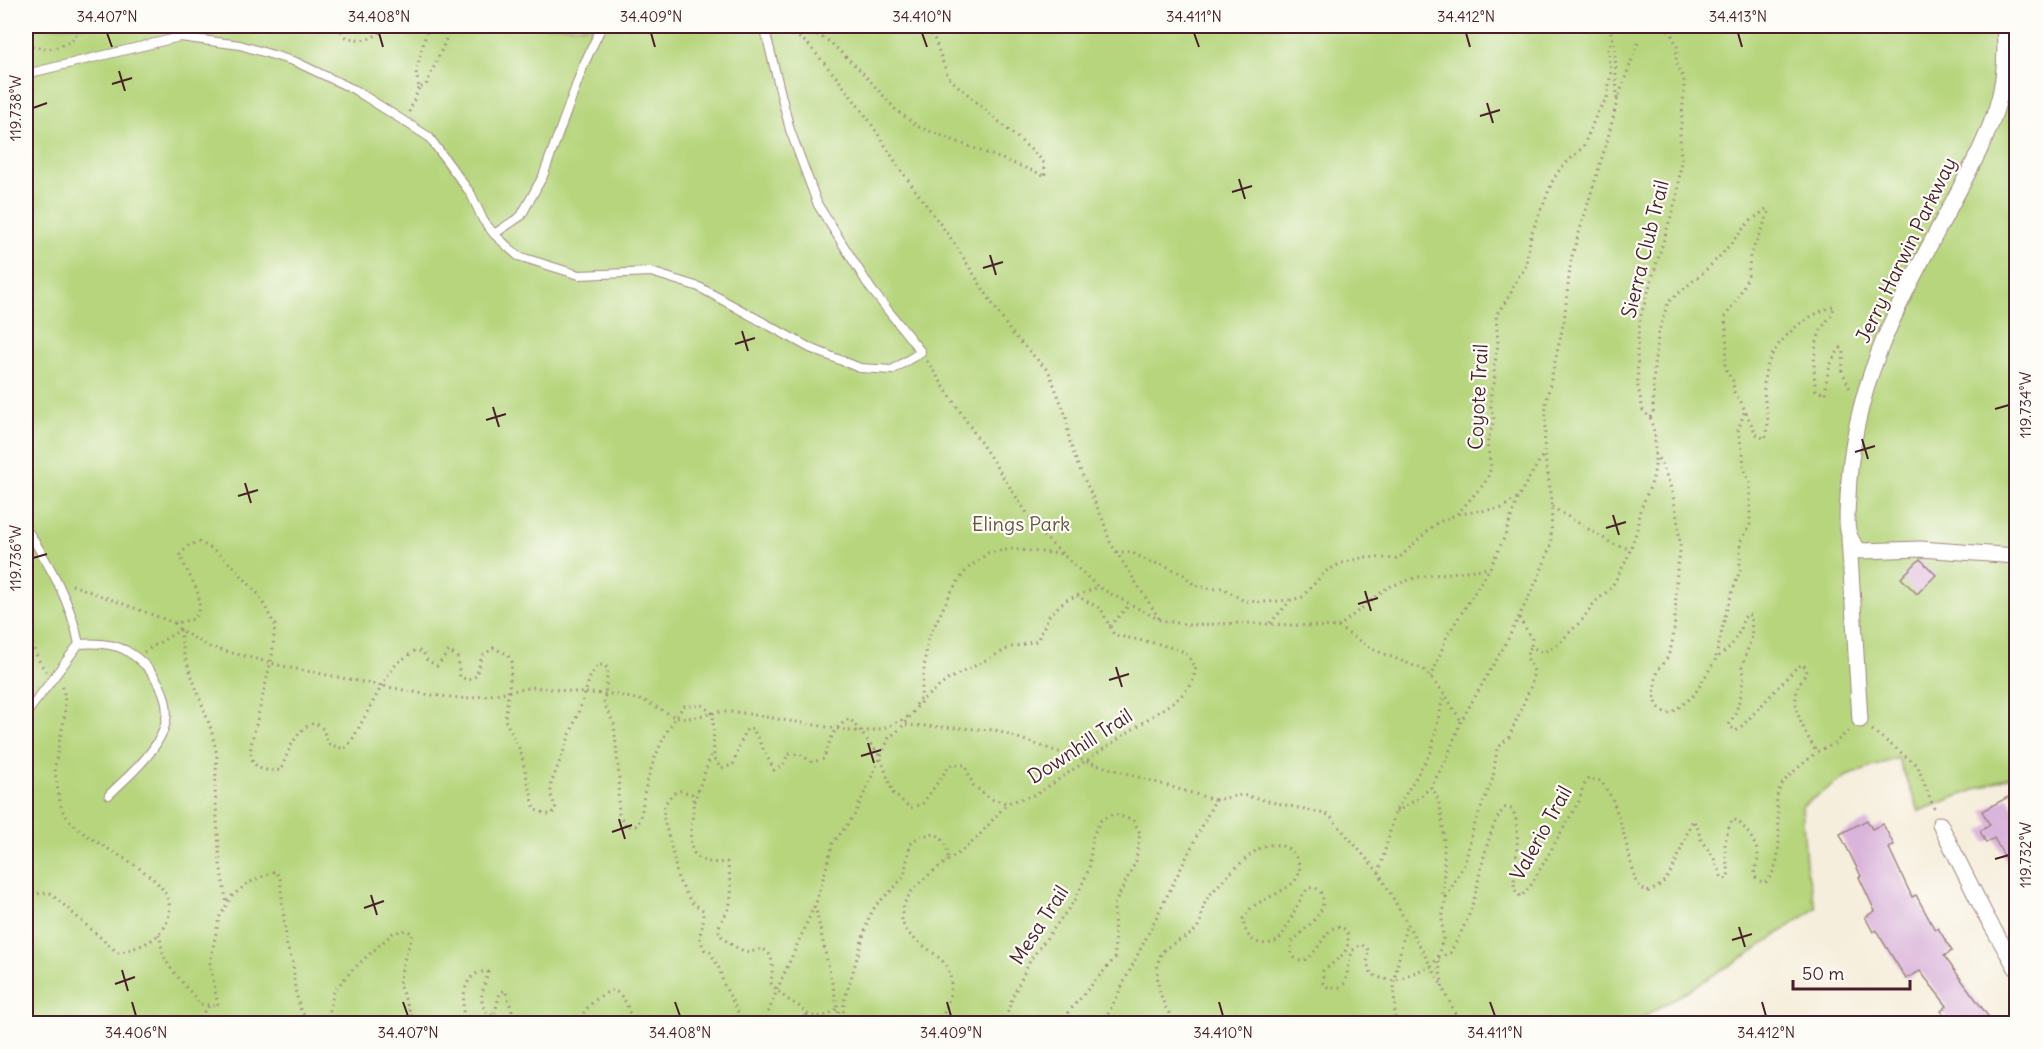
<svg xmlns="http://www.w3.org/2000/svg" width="2042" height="1049" font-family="Delius,sans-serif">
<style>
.green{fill:#b6d57b;stroke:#807a53;stroke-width:1.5}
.building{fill:#dab5db}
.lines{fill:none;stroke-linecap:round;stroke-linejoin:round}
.lane-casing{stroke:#a08684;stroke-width:10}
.street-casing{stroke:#a08684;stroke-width:17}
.path{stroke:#a08684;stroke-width:3;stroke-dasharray:1.5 4.5;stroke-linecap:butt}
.lane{stroke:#fff;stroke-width:8}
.street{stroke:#fff;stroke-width:15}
.ticks{fill:none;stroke:#4a1f2b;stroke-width:2}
.labels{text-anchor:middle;stroke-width:4.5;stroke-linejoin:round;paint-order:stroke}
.street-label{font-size:20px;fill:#4a1f2b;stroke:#fdfcf7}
.park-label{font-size:20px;fill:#6a5643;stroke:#fdfcf7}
.neatline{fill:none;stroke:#4a1f2b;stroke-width:2}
.ticks-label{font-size:15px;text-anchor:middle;fill:#4a1f2b}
</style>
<rect width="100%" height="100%" fill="#fdfcf7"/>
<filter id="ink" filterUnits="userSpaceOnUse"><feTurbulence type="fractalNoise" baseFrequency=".0167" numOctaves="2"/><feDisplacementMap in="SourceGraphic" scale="12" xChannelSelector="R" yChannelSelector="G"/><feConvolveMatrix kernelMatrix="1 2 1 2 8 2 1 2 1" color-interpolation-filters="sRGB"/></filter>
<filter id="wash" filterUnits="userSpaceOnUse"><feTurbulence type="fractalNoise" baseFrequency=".008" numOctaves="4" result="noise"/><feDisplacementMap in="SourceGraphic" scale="24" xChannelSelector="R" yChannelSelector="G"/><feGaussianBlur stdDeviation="1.35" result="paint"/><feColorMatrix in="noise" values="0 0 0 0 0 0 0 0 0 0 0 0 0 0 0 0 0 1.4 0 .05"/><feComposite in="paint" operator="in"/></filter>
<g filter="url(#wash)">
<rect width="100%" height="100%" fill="#f6eedc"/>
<path class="green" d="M26 26H2016V774L1919 811 1898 758 1847 776 1802 806 1806 865 1816 908 1750 953 1634 1023H26Z"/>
<g id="blocks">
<path class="building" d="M1920 559 1936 575 1917 594 1901 578Z
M2008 797 2016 812V878L1994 838 1986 843 1980 831 1990 825 1982 811Z
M1867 820 1872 829 1883 824 1894 845 1889 848 1912 897 1916 895 1935 930 1938 928 1952 951 1944 956 1993 1023H1950L1941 1011 1947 1006 1920 971 1906 979 1876 930 1873 932 1865 917 1875 911 1859 877 1861 876 1840 834Z"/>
</g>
</g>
<g filter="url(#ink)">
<use href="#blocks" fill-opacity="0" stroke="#a08684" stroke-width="1.5"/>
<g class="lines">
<defs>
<path id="lane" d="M26 74 180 37 240 45 296 62 355 90 429 137 471 194 483 220 494 234 521 216 543 176 584 64 602 26
M494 234 518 256 579 275 651 272 699 287 810 348 860 368 892 370 921 352 871 289 818 205 790 130 764 26
M26 528C49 564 71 602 79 644
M26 714 79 644C94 643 111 643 125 650 152 665 176 699 163 731 152 757 128 776 109 795"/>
<path id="street" d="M2004 26C2006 52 2005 80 1997 106 1986 143 1966 176 1949 209 1898 305 1852 385 1848 497 1847 518 1843 537 1861 551L1921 549 2016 556
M1849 538 1860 720
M1940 824 1986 916 2016 968"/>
</defs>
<use href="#lane" class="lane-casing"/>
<use href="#street" class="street-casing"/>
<path class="path" d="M338 26 345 36
M349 26 346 27V37C366 42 372 40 387 26
M428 26 416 72 419 88 426 85 452 26
M785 26 792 33 807 43 837 78 869 120 902 172 952 240 1010 331 1049 372 1066 416 1069 439 1077 463 1103 520 1110 542 1160 620
M801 26 830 42 861 71 897 111 919 127 1046 176 1044 163 1038 156 948 77 935 40 924 26
M1609 26 1615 46 1617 99
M1664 26 1671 33 1677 46 1676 62 1684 79V94L1680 133 1681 161 1678 193 1640 318 1637 349 1638 387 1643 410 1650 418 1653 413 1654 366 1659 331 1668 302 1705 271 1723 253 1748 223 1766 209 1769 212 1750 256 1748 277 1738 297 1725 317 1727 349 1725 364 1727 372 1733 381 1734 392 1741 402 1756 434 1765 439C1772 422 1764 406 1764 389 1762 349 1799 318 1834 306 1833 317 1824 322 1820 332 1813 351 1813 371 1816 390L1825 394C1827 376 1828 362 1841 348L1844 352 1842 371 1850 389
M26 46C51 49 52 52 75 38L79 26
M409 112 419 88
M927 361 1040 533 1098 587 1160 620 1189 625 1246 623 1338 627 1372 649 1424 670 1444 693 1461 721
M1650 418 1655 435V454
M1552 507 1613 544 1630 549
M1459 514 1502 508 1518 497 1544 453
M1116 552H1131L1150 562 1164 565 1184 575 1194 585 1212 589 1223 588 1244 601 1267 602 1289 600
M26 570 31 586 26 601
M72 585 175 623 194 619C209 597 188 578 180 555L189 545 199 542 211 548 233 566 258 594 275 625 272 657 251 745C249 768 261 772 281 770 287 754 297 725 316 723L323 729 328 744 344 749 351 742 386 678 397 663 416 650 423 652 427 660 437 666 449 651 457 657 460 677 469 680 476 676 482 656 493 648 507 654 512 662 505 720 520 750 535 810 551 815 556 809 551 795V784L582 703 590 677 598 665H604L608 669 604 703 614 724 619 776 618 798 619 814 626 826H637C643 815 642 803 645 790 652 761 665 729 684 706L702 705 713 714 714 759 721 768 733 765 744 733 748 728 753 729 774 770 783 765 788 754H800L812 762 824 759C829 743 833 726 850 719L880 756 893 793 910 808 923 803 950 765H965L973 785 990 799 1007 803 1037 794 1179 698 1192 684 1196 668 1185 652 1159 644 1114 635 1101 609 1077 596
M26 608C29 630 32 654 46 671
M1519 618 1532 638 1531 647
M175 623 180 630 210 647 286 667 424 694 467 699 534 687 585 693 612 694 645 701 675 717 689 718 719 712H736L851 731C876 732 888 728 909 716
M1270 623 1291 600 1302 597 1326 571 1342 563 1365 557 1398 559 1435 524 1457 514 1484 484 1489 475 1491 466 1487 444 1494 419 1491 407V391L1495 381 1494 369 1498 344 1496 315 1510 295 1518 277 1525 269 1531 235 1553 180 1560 169 1583 147 1598 111 1607 98 1611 71 1608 50 1613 39
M1110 626 1130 604
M1338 627 1388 587 1418 577 1490 568
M144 652 180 630 184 655 211 729 217 755 215 790 220 864 227 905
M1716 657 1727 608 1740 570V542L1750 526V483L1744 469 1743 453 1738 431 1745 410
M1431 678 1447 636 1490 568 1505 536 1518 497
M916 705 921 696 927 641 952 590 967 569 988 553 1012 549 1061 554
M906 725 995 730 1085 761 1215 800 1103 1024
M1872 730 1917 765 1935 811
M1215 800 1242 795 1329 815 1379 873 1442 986
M694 802 712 752
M1396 812 1419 798 1431 787
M1379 873 1395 812 1431 752 1444 693
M26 894 50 893 118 953C139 947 161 941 168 919 184 869 76 848 61 807 60 802 55 776 55 771 56 742 71 714 62 685
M1446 897 1465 863 1473 829 1493 778 1497 749 1509 737 1531 686 1534 671C1530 662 1523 657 1531 647L1544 652 1558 644 1582 620 1594 603 1611 588 1627 559 1637 530 1639 513 1652 482 1655 468V454C1673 480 1677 513 1680 543 1681 553 1678 562 1677 571 1674 596 1680 654 1658 669 1655 687 1649 703 1667 714L1672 713 1694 695 1716 659 1731 646 1741 629 1743 619 1748 614 1751 616 1752 636 1742 667 1744 675 1741 694 1736 712 1729 725 1736 731 1744 724 1796 668 1803 664 1807 670C1805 677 1798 683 1797 690 1792 713 1806 732 1816 752L1834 744 1849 730
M815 906 841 1023
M159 934C161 940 161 947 163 953 169 972 189 987 199 1004L218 1006 210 963 219 918 232 896 248 883 275 871 280 877 287 947 293 963 295 990 301 1011 311 1024
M807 1014C819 1019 828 1016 838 1008
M206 1024 204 1012 209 1006
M319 1024 328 1018 334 991 352 970 393 933 406 930 413 934 404 960 399 984 415 1024
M464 1024C462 1005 461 969 488 972 485 988 475 1000 489 1015L494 1016 500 993 505 990 513 1014 520 1024
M578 1024C584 1008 597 996 613 990 626 996 629 1010 632 1024
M741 1024 737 1010 723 983 720 970 710 952 705 950 700 940V934L703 925V910L691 902 678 879 672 850 663 816 665 804 672 794 680 791 692 794C699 822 670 868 727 862 730 877 734 895 728 910 725 917 718 923 719 931 720 939 738 949 744 951 751 953 757 950 763 949 776 956 772 970 771 983 776 988 780 994 786 998 799 1008 805 1005 808 1024
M767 1024 768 1013 777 990 817 900 833 843 854 816 889 738 904 725 922 700 949 679 1011 647 1037 641 1050 614 1066 600 1098 587
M843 1024 844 1002 869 917 876 905 893 889 904 876 910 845 919 836 936 834C945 841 950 850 947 862
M939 1024C948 1006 958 980 944 963 930 945 895 937 903 908 910 882 950 861 969 845 983 833 994 817 1007 804
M1004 1024 1013 996 1031 959 1075 900 1089 869 1093 835 1101 820 1113 814 1133 820 1140 833 1136 861 1114 905 1115 958 1066 1015 1062 1024
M1175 1024C1173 1018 1169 1013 1166 1008 1159 994 1155 974 1159 959 1164 942 1187 941 1197 928 1203 919 1201 908 1207 899 1214 888 1253 849 1264 846 1273 843 1287 845 1293 853 1299 860 1302 870 1297 878 1290 889 1266 898 1255 905 1250 908 1247 914 1243 919 1246 940 1257 948 1278 941 1290 924 1296 904 1308 888 1314 887 1318 888 1321 893 1331 912 1301 931 1292 942 1291 947 1290 951 1293 956 1306 973 1321 940 1328 933 1331 928 1335 927 1340 926L1346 930C1354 952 1337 959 1323 971V983L1328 987H1341L1345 983 1352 951 1361 944 1369 950 1367 963 1371 973 1377 977 1394 981 1431 966 1438 958 1450 953C1458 938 1467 922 1472 906 1479 883 1488 822 1505 808L1512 809C1522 826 1515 864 1514 884L1515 890 1521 897 1531 885 1579 801 1583 787 1588 779 1601 781 1612 798 1622 827 1636 882 1646 892C1676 885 1680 843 1693 820L1697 827 1702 842 1713 856 1722 878 1727 879C1731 870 1726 864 1725 854 1724 843 1727 828 1733 819 1744 823 1757 844 1758 855 1759 867 1746 877 1765 883 1781 868 1780 837 1778 816 1778 809 1775 800 1778 793 1783 776 1805 764 1816 752
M1395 1024 1394 981 1406 925
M1461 1024 1443 989 1438 958 1443 938 1442 919 1446 897 1443 896C1444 871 1448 805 1431 787L1447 758 1461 721 1507 641 1539 576 1551 545 1552 499 1544 453 1546 402 1564 321 1571 259 1608 138 1617 101 1638 43"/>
<use href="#lane" class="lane"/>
<use href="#street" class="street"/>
</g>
</g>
<path class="ticks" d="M107 33 112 47M379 33 383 47M651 33 655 47M922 33 927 47M1194 33 1199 47M1466 33 1470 47M1738 33 1742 47M119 71 125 91M112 84 132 78M1487 103 1493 123M33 108 47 103M1480 116 1500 110M1239 179 1245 199M1232 192 1252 186M990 255 996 275M983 268 1003 262M742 331 748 351M735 344 755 338M493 407 499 427M1995 409 2009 405M486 420 506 414M1862 439 1868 459M1855 452 1875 446M245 483 251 503M238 496 258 490M1613 515 1619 535M1606 528 1626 522M33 558 47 554M1365 591 1371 611M1358 604 1378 598M1116 667 1122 687M1109 680 1129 674M868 743 874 763M861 756 881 750M619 819 625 839M612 832 632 825M1995 859 2009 855M371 895 377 915M364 908 384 901M1739 927 1745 947M1732 940 1752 934M122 970 128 991M115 984 135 977M132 1002 136 1016M403 1002 408 1016M675 1002 680 1016M947 1002 951 1016M1219 1002 1223 1016M1490 1002 1495 1016M1762 1002 1766 1016"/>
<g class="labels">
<g class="street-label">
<text transform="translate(1645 249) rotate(-76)" y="7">Sierra Club Trail</text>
<text transform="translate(1906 250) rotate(-64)" y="7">Jerry Harwin Parkway</text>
<text transform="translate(1478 397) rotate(-87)" y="7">Coyote Trail</text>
<text transform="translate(1080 746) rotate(-33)" y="7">Downhill Trail</text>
<text transform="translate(1541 833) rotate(-61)" y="7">Valerio Trail</text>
<text transform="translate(1039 925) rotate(-57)" y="7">Mesa Trail</text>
</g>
<g class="park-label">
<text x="1021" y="531">Elings Park</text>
</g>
</g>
<rect width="2042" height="1049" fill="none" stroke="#fdfcf7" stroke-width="66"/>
<path d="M1793 980v9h117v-9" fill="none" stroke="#4a1f2b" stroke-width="3"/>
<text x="1802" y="980" font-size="18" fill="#4a1f2b" stroke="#fdfcf7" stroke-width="4.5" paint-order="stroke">50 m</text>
<rect x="33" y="33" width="1976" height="983" class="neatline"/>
<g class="ticks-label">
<text x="107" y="22">34.407°N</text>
<text x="379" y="22">34.408°N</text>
<text x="651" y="22">34.409°N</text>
<text x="922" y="22">34.410°N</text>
<text x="1194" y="22">34.411°N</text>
<text x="1466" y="22">34.412°N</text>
<text x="1738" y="22">34.413°N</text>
<text transform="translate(16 108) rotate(-90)" y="5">119.738°W</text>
<text transform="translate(2026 405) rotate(-90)" y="5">119.734°W</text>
<text transform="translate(16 558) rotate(-90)" y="5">119.736°W</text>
<text transform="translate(2026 855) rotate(-90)" y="5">119.732°W</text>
<text x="136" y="1038">34.406°N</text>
<text x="408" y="1038">34.407°N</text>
<text x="680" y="1038">34.408°N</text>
<text x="951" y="1038">34.409°N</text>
<text x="1223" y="1038">34.410°N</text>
<text x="1495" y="1038">34.411°N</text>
<text x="1766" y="1038">34.412°N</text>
</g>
</svg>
